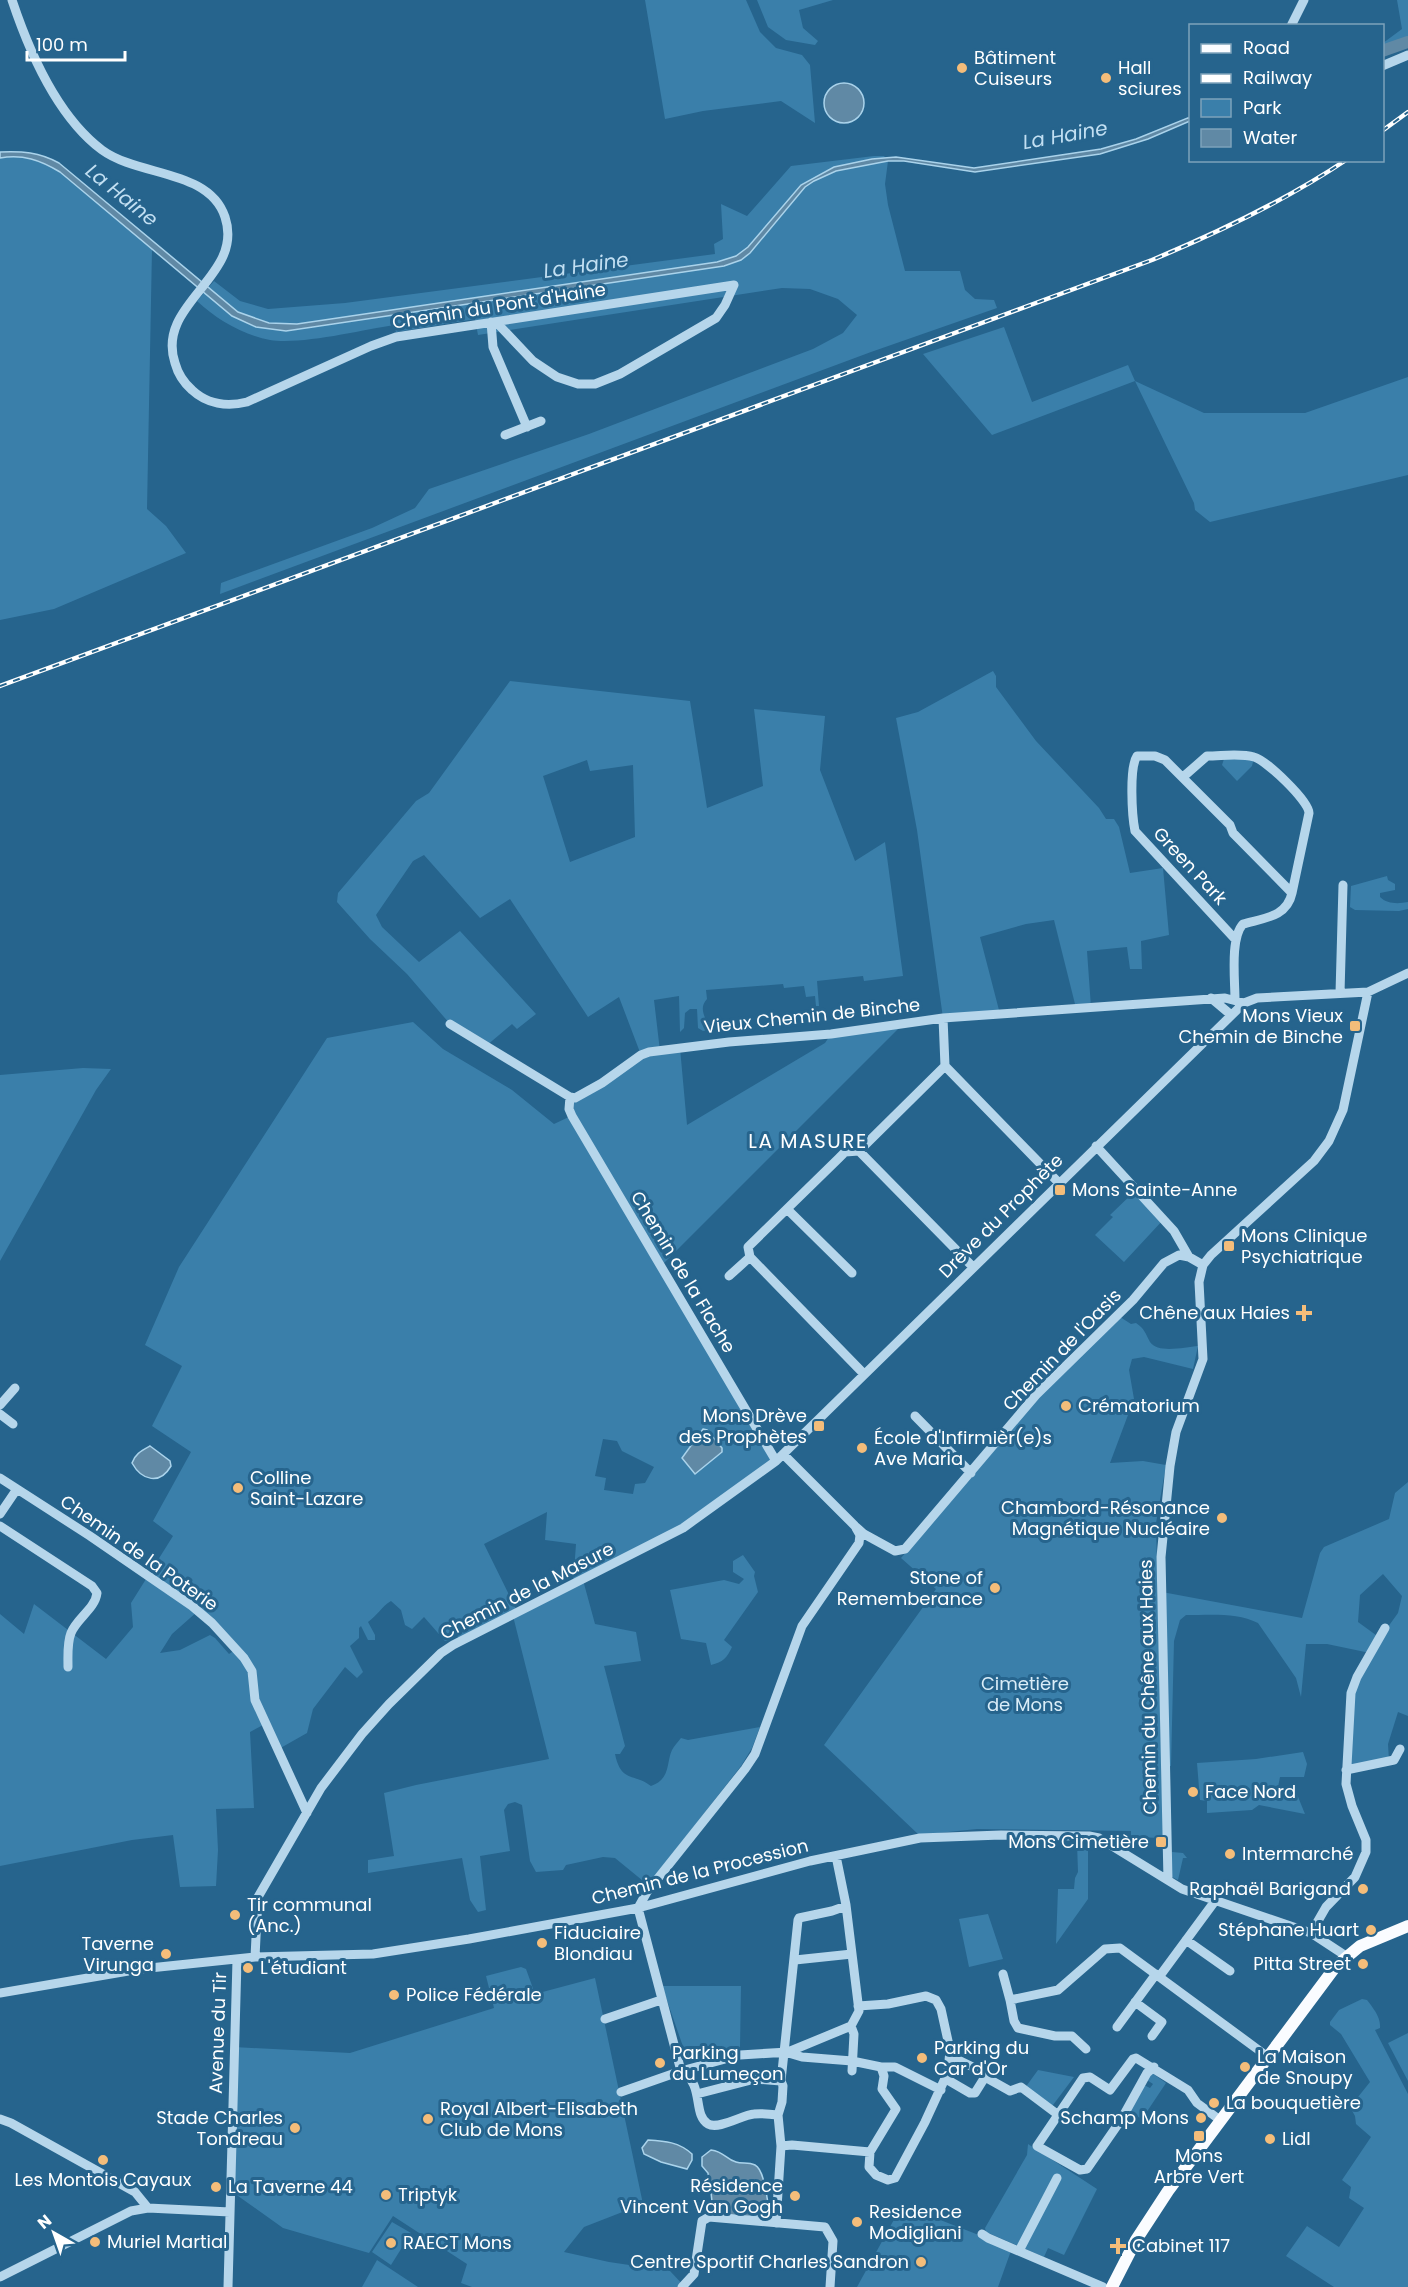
<svg xmlns="http://www.w3.org/2000/svg" width="1408" height="2287" font-family="Poppins,sans-serif">
<style>
.green{fill:#3a7faa;fill-rule:evenodd}
.water{fill:#6089a5;stroke:#aad3eb;stroke-width:1.5}
.lines{fill:none;stroke-linecap:round;stroke-linejoin:round}
.river{stroke:#6089a5;stroke-width:12}
.minor{stroke:#b6d6eb;stroke-width:9}
.major{stroke:#fafcff;stroke-width:12}
.rail-casing{stroke:#fff;stroke-width:4.5}
.rail{stroke:#26648d;stroke-width:2;stroke-dasharray:7;stroke-linecap:butt}
.poi-dot{fill:#f4bd7a;stroke:#26648d;stroke-width:2}
.labels{text-anchor:middle;stroke-width:6;stroke-linejoin:round;paint-order:stroke}
.poi-label{font-size:18px;fill:#fff;stroke:#26648d;text-anchor:start}
.street-label{font-size:18px;fill:#fff;stroke:#26648d}
.park-label{font-size:18px;fill:#daedf8;stroke:#26648d}
.water-label{font-size:20px;font-style:italic;fill:#c2dff2;stroke:#26648d}
.neighbourhood-label{font-size:20px;letter-spacing:1.5px;fill:#fff;stroke:#26648d}
</style>
<rect width="100%" height="100%" fill="#26648d"/>
<path class="green" d="M645 0H746L760 32 776 48 802 55 810 65 815 123 781 101 703 111 665 119Z
M757 0H833L799 10 803 28 818 41 815 45 786 40 768 27Z
M1397 0H1408V46L1383 55V43L1402 29Z
M12 156C30 157 44 162 60 172L152 249 147 509 166 526 186 553 54 609 0 620V158Z
M874 156H884L888 161 885 184 888 205 905 271H960L965 290 975 299 994 300 997 308 871 352 220 594 221 583 372 528 415 508 429 489 589 434 813 349 843 333 857 315 838 299 810 289 782 288 478 335 475 319 396 332 394 325C362 330 301 345 270 340 243 335 216 319 197 301L214 281 240 301 268 309 345 303 715 254 714 244 723 239 721 204 747 216 791 166Z
M1004 327 1032 402 1128 365 1135 381 1204 413H1305L1408 377V475L1210 522 1195 510 1194 503 1135 381 992 435 923 354Z
M993 671 996 676V687L1036 741 1099 808 1106 819H1114L1119 827 1130 873 1163 868 1169 935 1141 941 1142 969H1130L1127 947 1087 951 1091 1007 1076 1008 1054 920 1026 924 980 937 1000 1014 943 1018 917 830 896 718 918 712Z
M510 681 690 701 707 808 763 786 754 709 825 716 820 770 855 861 885 842 903 976 864 981 863 976 817 981 819 1006H816L815 996 806 997 804 986 784 988 783 984 706 990 707 999C697 1010 708 1018 708 1030L703 1031 698 1028 697 1009H690L685 1013 684 1028 680 1032 679 996 654 1000 660 1051 680 1048 687 1125 825 1043 831 1034 904 1023 660 1267 776 1461 683 1528 583 1580 595 1624 636 1632 641 1661 604 1666 625 1746 620 1754H615C621 1783 634 1773 651 1786 671 1779 666 1763 672 1750 674 1746 678 1742 681 1738L688 1740 760 1727 752 1748 741 1766 648 1885 615 1858 603 1857 566 1865 563 1870 536 1872 530 1861 522 1805 515 1802 508 1804 504 1810 510 1851 480 1856 486 1910 478 1912 470 1900 462 1858 368 1873V1860L394 1856 384 1793 416 1785 549 1759 513 1616 460 1641 456 1633 450 1640 445 1641 424 1617 412 1629 405 1625 401 1610 391 1601C381 1607 378 1615 368 1622L375 1635V1640H368L361 1626 359 1628V1638L350 1646 363 1672 357 1678 345 1667 313 1709 307 1733 277 1750 265 1724 250 1732 254 1808 216 1809 218 1850 216 1886 180 1887 173 1835 132 1840 0 1866V1614L24 1634 34 1604 106 1659 133 1627 131 1603 173 1536 153 1521 191 1452 152 1426 182 1366 145 1345 179 1267 327 1038 413 1022 443 1049 512 1090 554 1124 571 1116 570 1097 641 1055 619 997 588 1017 510 899 480 918 424 855 413 861 376 915 382 927 419 962 460 931 536 1014 517 1029 512 1024 486 1046 450 1024 407 974 370 939 337 902 338 893 416 801 429 793ZM587 760 590 771 633 765 635 837 570 862 543 776ZM603 1439 617 1441 622 1451 654 1467 645 1483 635 1484 633 1494 604 1490 606 1478 595 1476ZM547 1512 545 1540 576 1544 573 1585 518 1613 484 1544ZM198 1611 235 1650 229 1654 215 1638 210 1635 180 1650 160 1653 172 1634Z
M1254 757 1252 766 1237 781 1222 765 1224 759Z
M1387 876 1388 880 1395 884V890L1380 893V897C1387 904 1398 904 1408 902V909L1399 911 1355 910 1350 907 1351 886Z
M83 1068 111 1069 96 1090 0 1261V1075Z
M1136 1190 1163 1220 1124 1262 1095 1235 1113 1217 1110 1215Z
M1117 1315 1131 1324 1136 1323C1145 1329 1145 1333 1150 1342 1158 1354 1185 1347 1198 1346L1193 1369 1144 1357 1132 1359 1129 1370 1134 1399 1110 1463 1143 1461 1166 1465 1156 1523 1163 1838 1131 1837V1831L977 1829 919 1835 824 1745 936 1589 901 1558 991 1454 1008 1430Z
M1408 1482V1716L1398 1712 1388 1744 1389 1761 1346 1770 1351 1693 1370 1653 1327 1644H1306L1301 1697 1296 1678 1258 1623C1237 1612 1209 1615 1186 1615L1180 1620 1174 1641 1171 1766 1165 1767 1162 1592 1302 1618 1320 1553 1324 1547 1389 1519 1395 1493ZM1383 1574 1402 1596 1398 1613 1380 1638 1358 1622 1360 1595Z
M743 1555 755 1572 754 1576 758 1592 724 1640 732 1647C727 1658 723 1662 711 1665L706 1643 681 1639 670 1590 724 1580 739 1584 744 1579 733 1572V1561Z
M1303 1752 1307 1764 1304 1777H1280L1278 1787H1294L1305 1814 1259 1805 1252 1810 1207 1813V1801L1200 1800 1197 1763 1256 1759Z
M1077 1843H1088V1899L1056 1944 1058 1889H1074L1075 1878 1078 1872Z
M1172 1852 1183 1853 1187 1858H1183L1178 1880 1172 1877Z
M988 1914 1003 1959 969 1967 959 1919Z
M521 1967 526 1969 535 1994 595 1978 643 2204 584 2227 564 2252 609 2262 670 2271 685 2287H472L461 2283 467 2264 393 2216 369 2253 283 2228 231 2191 234 2047 350 2053 494 2008 486 1976Z
M662 1986H741L740 2048 688 2061Z
M1362 1999 1367 2000C1373 2008 1381 2017 1380 2028L1375 2030 1408 2094V2287H1334L1286 2256 1307 2226 1339 2247 1364 2208 1349 2198 1351 2187 1342 2180 1371 2137 1356 2124 1355 2116 1350 2107 1370 2082 1341 2034 1330 2025V2022L1339 2010Z
M1408 2033V2081L1388 2043Z
M1038 2070 1074 2077 1050 2109 1022 2092Z
M1152 2073 1166 2083 1142 2119 1129 2112 1144 2085 1150 2088 1153 2084 1147 2080Z
M1028 2144 1097 2189 1064 2255 1048 2248 1044 2257 986 2232 985 2228 1027 2155Z
M902 2205 1012 2248 998 2287H857Z
M392 2222 411 2233 391 2265 372 2252Z
M377 2260 418 2287H362Z"/>
<path class="water" d="M824 103a20 20 0 1 1 40 0a20 20 0 1 1-40 0Z
M1190 117V121L1148 139 1100 154 975 172 904 161H888L836 171 814 181 805 187 750 253 741 260 724 266 286 331 256 327 232 316 60 172C40 160 23 154 0 158V152C22 151 39 152 59 163L238 312 269 323 297 324 717 262 736 256 748 247 801 185 834 167 872 159 896 157 974 168 1101 149 1136 139Z
M703 1429 707 1430 722 1448V1452L695 1474 682 1458Z
M150 1446 170 1461 171 1466C160 1485 142 1481 132 1463 135 1454 141 1451 150 1446Z
M648 2140C665 2141 679 2142 692 2154V2160L687 2169 661 2162 644 2154 642 2148Z
M711 2150C725 2152 725 2159 736 2162 742 2164 748 2162 755 2165 765 2170 767 2202 770 2214 753 2218 729 2217 713 2210L710 2184 708 2173 702 2166V2157Z"/>
<g class="lines">
<path class="river" d="M1382 51 1408 42"/>
<path class="minor" d="M12 0C29 51 58 117 102 150 139 177 209 169 225 217 245 277 155 303 175 363 178 374 184 383 192 390 207 404 227 407 247 402L371 346 396 337 734 285
M1291 26 1304 0
M1382 66 1408 55
M491 322 493 347 527 427
M496 322 533 361 557 377 578 384H595L620 374 716 318 725 305 734 285
M505 435 541 421
M1183 777 1207 756C1222 756 1240 753 1254 757 1266 760 1309 801 1309 813L1292 893
M1340 993 1343 885
M1211 998 1230 1014
M1235 1000C1235 980 1230 938 1243 924 1264 918 1287 917 1292 893L1233 833 1230 825 1165 760 1155 756H1137C1129 768 1132 816 1135 831L1235 939
M943 1018 945 1066 1059 1183
M450 1024 570 1097 575 1098 602 1083 641 1055 649 1052 729 1042 831 1034 943 1018 1225 998 1244 1003
M570 1097 569 1109 572 1116 776 1461
M1096 1146 1174 1231 1189 1257 1203 1265
M859 1151 973 1267
M859 1151 945 1066
M787 1209 852 1273
M750 1257 864 1374
M729 1276 750 1257 748 1247 838 1159 845 1152 859 1151
M0 1405 15 1388
M0 1414 13 1424
M915 1416 971 1473
M783 1454 855 1526 864 1534 895 1551 905 1549 1036 1395 1133 1300 1164 1263 1179 1255 1189 1257
M0 1478 90 1536 192 1606 212 1623 244 1658 252 1671 255 1700 307 1813
M0 1514 17 1489
M0 1526 92 1586 97 1593C95 1609 77 1618 71 1633 67 1643 68 1656 68 1667
M1346 1770 1394 1760 1400 1749
M1168 1880 1161 1557 1170 1466 1176 1432 1203 1359 1199 1282 1203 1265 1211 1255 1314 1161 1329 1141 1343 1110 1368 992
M638 1908 681 2071 740 2055 788 2052 851 2026 859 2011 846 1905 836 1856
M638 1908 647 1892 745 1769 755 1754 802 1626 859 1543 860 1535 856 1528
M1311 1933 1326 1907 1355 1877 1366 1852V1840L1352 1806 1346 1784 1351 1693 1357 1677 1385 1628
M1186 1940 1230 1971
M255 1957 258 1897 321 1788 362 1734 389 1704 441 1653 453 1645 683 1528 776 1461 1244 1003 1257 998 1368 992 1408 973
M795 1960 852 1954
M1003 1974 1010 2000
M1159 1977 1215 1901
M0 1993 140 1969 255 1957 373 1954 469 1939 638 1908 810 1861 920 1838 1001 1835 1089 1836 1099 1838 1182 1889 1311 1933 1346 1956
M1135 2002 1162 2022 1152 2036
M858 2006 888 2004 926 1996 936 2000 941 2009 950 2050 948 2072 925 2122 895 2178 888 2180 876 2175 869 2167 870 2152
M605 2019 661 2000
M851 2026 854 2034 852 2071
M1117 2027 1156 1974
M1086 2049 1072 2036H1055L1018 2028 1014 2021 1010 2000 1058 1990 1105 1949 1120 1948 1268 2057
M881 2067H895L941 2090
M1154 2067 1147 2073 1121 2120 1087 2169 1080 2170 1037 2146 1083 2078 1090 2077 1110 2090 1133 2059 1136 2058 1188 2090 1197 2103 1220 2120
M985 2077 1010 2091 1021 2087 1057 2114
M946 2079 970 2093H975L985 2077 981 2071 950 2056
M621 2092 681 2071C705 2084 692 2114 708 2124 719 2130 742 2115 754 2114 762 2113 770 2114 778 2115
M697 2094 755 2079 781 2081
M0 2119 11 2123 135 2192 148 2208
M781 2146 792 2145 870 2152 896 2109 882 2089 884 2076 881 2067 852 2061 802 2057 785 2052
M776 2223 781 2146 778 2115 782 2102 783 2086 781 2081 798 1920 799 1918 832 1911 846 1906
M982 2234 988 2238 1103 2287
M1019 2251 1057 2178
M0 2277 131 2211 148 2208 230 2212
M228 2287 237 1960
M682 2287 694 2274 702 2221 709 2217 825 2227 833 2241 830 2287"/>
<path class="major" d="M1112 2287 1136 2240 1168 2191 1336 1966 1360 1946 1408 1926"/>
<defs>
<path id="rail" d="M1382 131 1408 112
M0 686 1152 260C1219 232 1285 201 1346 160"/>
</defs>
<use href="#rail" class="rail-casing"/>
<use href="#rail" class="rail"/>
</g>
<g class="poi-dot">
<circle cx="962" cy="68" r="6"/>
<circle cx="1106" cy="78" r="6"/>
<rect x="1349" y="1020" width="12" height="12" rx="3"/>
<rect x="1054" y="1184" width="12" height="12" rx="3"/>
<rect x="1223" y="1240" width="12" height="12" rx="3"/>
<path d="M1301 1304h6v6h6v6h-6v6h-6v-6h-6v-6h6z"/>
<circle cx="1066" cy="1406" r="6"/>
<rect x="813" y="1420" width="12" height="12" rx="3"/>
<circle cx="862" cy="1448" r="6"/>
<circle cx="238" cy="1488" r="6"/>
<circle cx="1222" cy="1518" r="6"/>
<circle cx="995" cy="1588" r="6"/>
<circle cx="1193" cy="1792" r="6"/>
<rect x="1155" y="1836" width="12" height="12" rx="3"/>
<circle cx="1230" cy="1854" r="6"/>
<circle cx="1363" cy="1889" r="6"/>
<circle cx="235" cy="1915" r="6"/>
<circle cx="1371" cy="1930" r="6"/>
<circle cx="542" cy="1943" r="6"/>
<circle cx="166" cy="1954" r="6"/>
<circle cx="1363" cy="1964" r="6"/>
<circle cx="248" cy="1968" r="6"/>
<circle cx="394" cy="1995" r="6"/>
<circle cx="922" cy="2058" r="6"/>
<circle cx="660" cy="2063" r="6"/>
<circle cx="1245" cy="2067" r="6"/>
<circle cx="1214" cy="2103" r="6"/>
<circle cx="1201" cy="2118" r="6"/>
<circle cx="428" cy="2119" r="6"/>
<circle cx="295" cy="2128" r="6"/>
<rect x="1193" y="2130" width="12" height="12" rx="3"/>
<circle cx="1270" cy="2139" r="6"/>
<circle cx="103" cy="2160" r="6"/>
<circle cx="216" cy="2187" r="6"/>
<circle cx="386" cy="2195" r="6"/>
<circle cx="795" cy="2196" r="6"/>
<circle cx="857" cy="2222" r="6"/>
<circle cx="95" cy="2242" r="6"/>
<circle cx="391" cy="2243" r="6"/>
<path d="M1115 2237h6v6h6v6h-6v6h-6v-6h-6v-6h6z"/>
<circle cx="921" cy="2262" r="6"/>
</g>
<g class="labels">
<g class="poi-label">
<text x="974" y="64">Bâtiment<tspan x="974" dy="21">Cuiseurs</tspan></text>
<text x="1118" y="74">Hall<tspan x="1118" dy="21">sciures</tspan></text>
<text x="1343" y="1022" text-anchor="end">Mons Vieux<tspan x="1343" dy="21">Chemin de Binche</tspan></text>
<text x="1072" y="1196">Mons Sainte-Anne</text>
<text x="1241" y="1242">Mons Clinique<tspan x="1241" dy="21">Psychiatrique</tspan></text>
<text x="1290" y="1319" text-anchor="end">Chêne aux Haies</text>
<text x="1078" y="1412">Crématorium</text>
<text x="807" y="1422" text-anchor="end">Mons Drève<tspan x="807" dy="21">des Prophètes</tspan></text>
<text x="874" y="1444">École d'Infirmièr(e)s<tspan x="874" dy="21">Ave Maria</tspan></text>
<text x="250" y="1484">Colline<tspan x="250" dy="21">Saint-Lazare</tspan></text>
<text x="1210" y="1514" text-anchor="end">Chambord-Résonance<tspan x="1210" dy="21">Magnétique Nucléaire</tspan></text>
<text x="983" y="1584" text-anchor="end">Stone of<tspan x="983" dy="21">Rememberance</tspan></text>
<text x="1205" y="1798">Face Nord</text>
<text x="1149" y="1848" text-anchor="end">Mons Cimetière</text>
<text x="1242" y="1860">Intermarché</text>
<text x="1351" y="1895" text-anchor="end">Raphaël Barigand</text>
<text x="247" y="1911">Tir communal<tspan x="247" dy="21">(Anc.)</tspan></text>
<text x="1359" y="1936" text-anchor="end">Stéphane Huart</text>
<text x="554" y="1939">Fiduciaire<tspan x="554" dy="21">Blondiau</tspan></text>
<text x="154" y="1950" text-anchor="end">Taverne<tspan x="154" dy="21">Virunga</tspan></text>
<text x="1351" y="1970" text-anchor="end">Pitta Street</text>
<text x="260" y="1974">L'étudiant</text>
<text x="406" y="2001">Police Fédérale</text>
<text x="934" y="2054">Parking du<tspan x="934" dy="21">Car d'Or</tspan></text>
<text x="672" y="2059">Parking<tspan x="672" dy="21">du Lumeçon</tspan></text>
<text x="1257" y="2063">La Maison<tspan x="1257" dy="21">de Snoupy</tspan></text>
<text x="1226" y="2109">La bouquetière</text>
<text x="440" y="2115">Royal Albert-Elisabeth<tspan x="440" dy="21">Club de Mons</tspan></text>
<text x="283" y="2124" text-anchor="end">Stade Charles<tspan x="283" dy="21">Tondreau</tspan></text>
<text x="1189" y="2124" text-anchor="end">Schamp Mons</text>
<text x="1282" y="2145">Lidl</text>
<text x="1199" y="2162" text-anchor="middle">Mons<tspan x="1199" dy="21">Arbre Vert</tspan></text>
<text x="103" y="2186" text-anchor="middle">Les Montois Cayaux</text>
<text x="783" y="2192" text-anchor="end">Résidence<tspan x="783" dy="21">Vincent Van Gogh</tspan></text>
<text x="228" y="2193">La Taverne 44</text>
<text x="398" y="2201">Triptyk</text>
<text x="869" y="2218">Residence<tspan x="869" dy="21">Modigliani</tspan></text>
<text x="107" y="2248">Muriel Martial</text>
<text x="403" y="2249">RAECT Mons</text>
<text x="1132" y="2252">Cabinet 117</text>
<text x="909" y="2268" text-anchor="end">Centre Sportif Charles Sandron</text>
</g>
<g class="street-label">
<text transform="translate(499 306) rotate(-9)" y="6">Chemin du Pont d'Haine</text>
<text transform="translate(1190 866) rotate(47)" y="6">Green Park</text>
<text transform="translate(812 1016) rotate(-6)" y="6">Vieux Chemin de Binche</text>
<text transform="translate(1001 1216) rotate(-45)" y="6">Drève du Prophète</text>
<text transform="translate(683 1272) rotate(59)" y="6">Chemin de la Flache</text>
<text transform="translate(1062 1350) rotate(-46)" y="6">Chemin de l'Oasis</text>
<text transform="translate(139 1553) rotate(35)" y="6">Chemin de la Poterie</text>
<text transform="translate(527 1591) rotate(-27)" y="6">Chemin de la Masure</text>
<text transform="translate(1148 1687) rotate(-91)" y="6">Chemin du Chêne aux Haies</text>
<text transform="translate(700 1872) rotate(-14)" y="6">Chemin de la Procession</text>
<text transform="translate(218 2033) rotate(-88)" y="6">Avenue du Tir</text>
</g>
<g class="park-label">
<text x="1025" y="1690">Cimetière<tspan x="1025" dy="21">de Mons</tspan></text>
</g>
<g class="water-label">
<text transform="translate(1065 135) rotate(-10)" y="7">La Haine</text>
<text transform="translate(122 195) rotate(39)" y="7">La Haine</text>
<text transform="translate(586 265) rotate(-8)" y="7">La Haine</text>
</g>
<g class="neighbourhood-label">
<text x="808" y="1148">LA MASURE</text>
</g>
</g>
<rect x="1189" y="24" width="195" height="138" fill="#26648d" stroke="#7da2bb" stroke-width="1.5"/>
<rect x="1201" y="44" width="30" height="9" fill="#fafcff" stroke="#7da2bb" stroke-width="1.5"/>
<text x="1243" y="54" font-size="18" fill="#ffffff">Road</text>
<rect x="1201" y="74" width="30" height="9" fill="#ffffff" stroke="#7da2bb" stroke-width="1.5"/>
<text x="1243" y="84" font-size="18" fill="#ffffff">Railway</text>
<rect x="1201" y="99" width="30" height="18" fill="#3a7faa" stroke="#7da2bb" stroke-width="1.5"/>
<text x="1243" y="114" font-size="18" fill="#ffffff">Park</text>
<rect x="1201" y="129" width="30" height="18" fill="#6089a5" stroke="#7da2bb" stroke-width="1.5"/>
<text x="1243" y="144" font-size="18" fill="#ffffff">Water</text>
<g transform="translate(54 2233) rotate(320)" stroke="#26648d" stroke-width="4.5" paint-order="stroke">
<path d="M0-4.5L10 22L0 15L-10 22Z" fill="#ffffff"/>
<text y="-9" font-size="16" font-weight="bold" text-anchor="middle" fill="#ffffff">N</text>
</g>
<path d="M27 51v9h98v-9" fill="none" stroke="#ffffff" stroke-width="3"/>
<text x="36" y="51" font-size="18" fill="#ffffff" stroke="#26648d" stroke-width="4.5" paint-order="stroke">100 m</text>
</svg>
